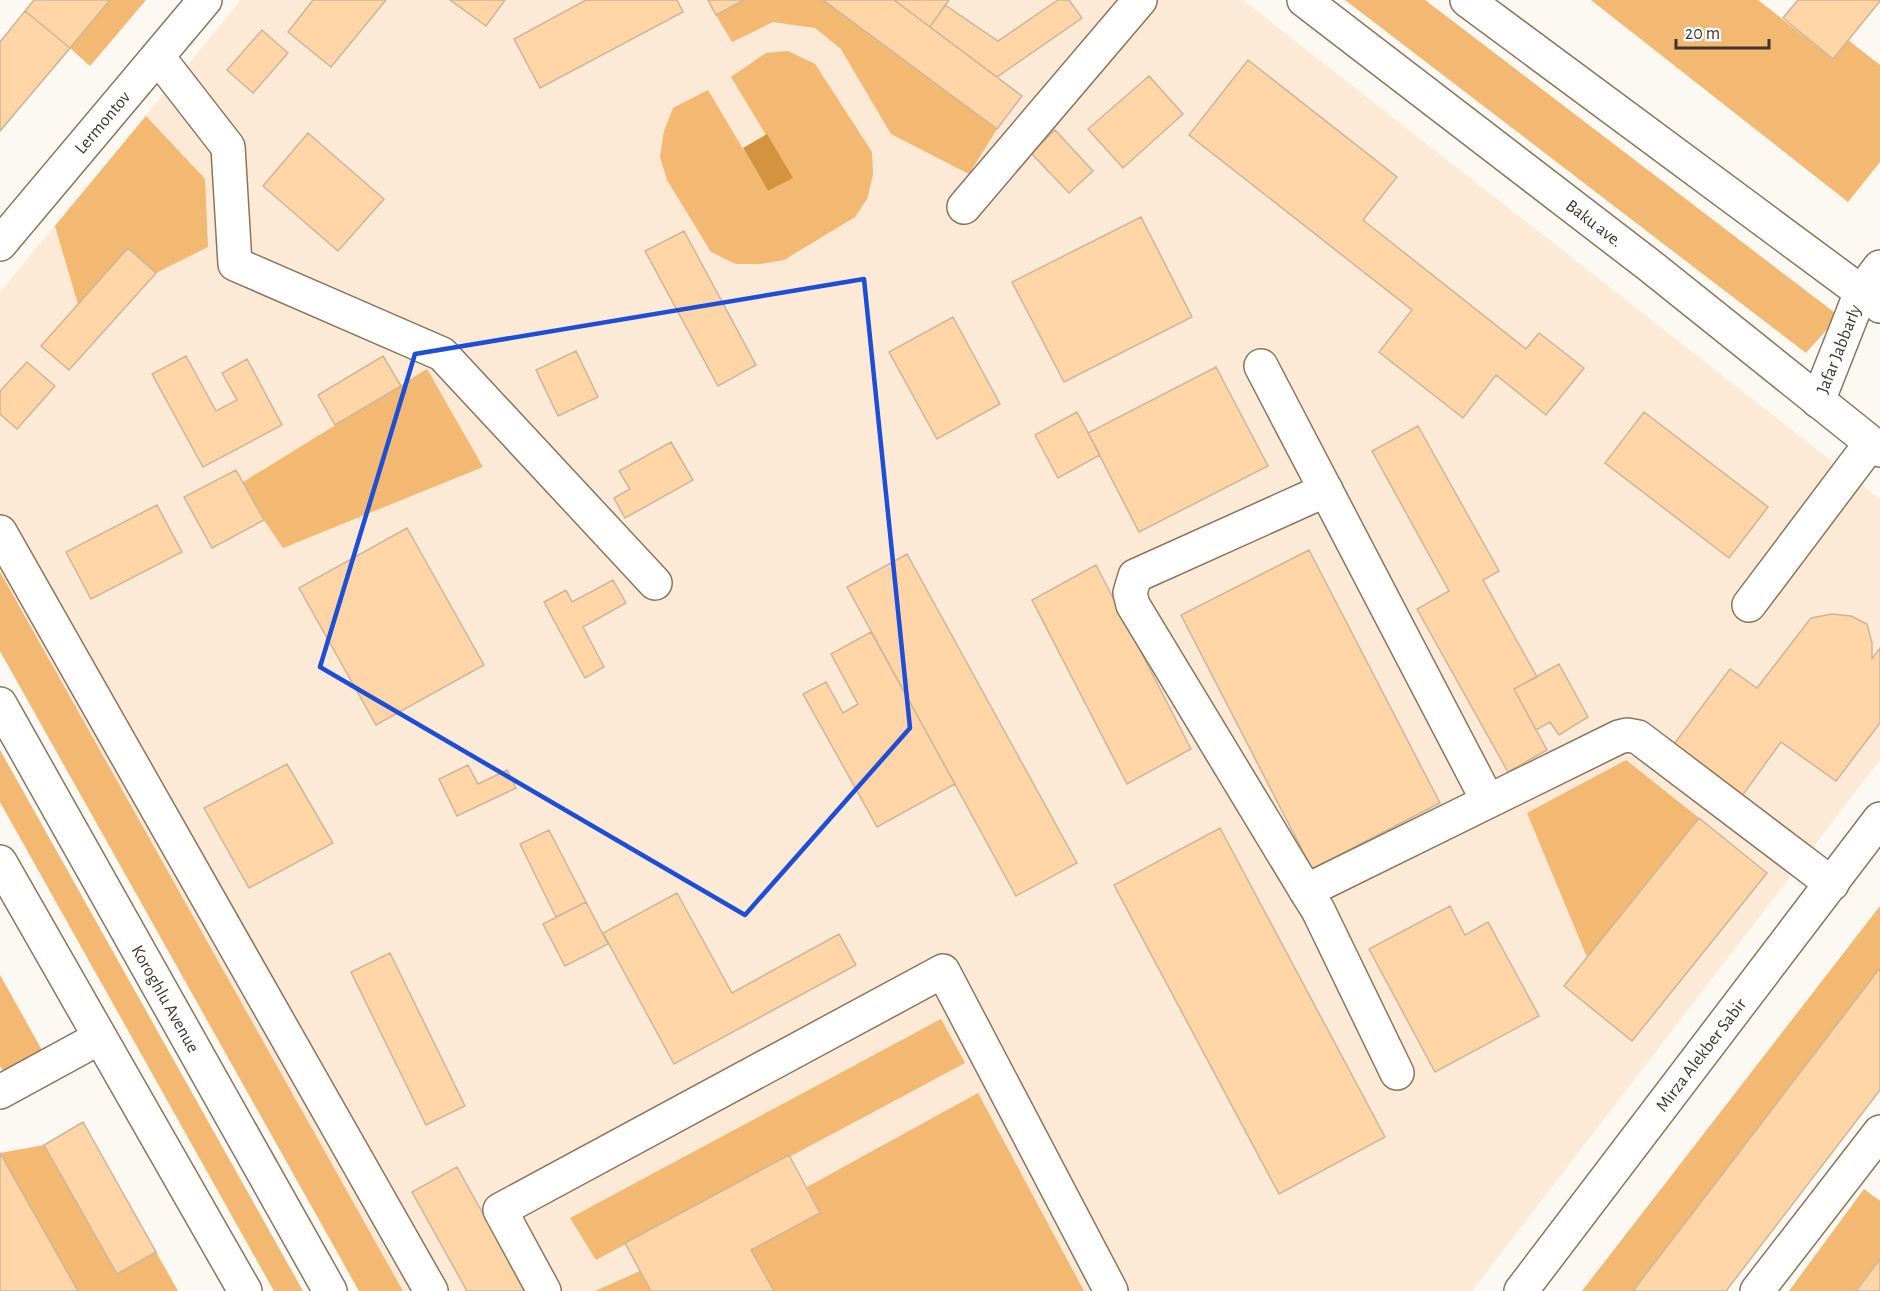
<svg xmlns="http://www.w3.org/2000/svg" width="1880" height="1291" font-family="'Alegreya Sans',sans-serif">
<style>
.built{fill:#fcead6}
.green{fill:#f3b871}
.water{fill:#d3933f}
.building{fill:#fdd5a7;stroke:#cdb59b;stroke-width:1.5}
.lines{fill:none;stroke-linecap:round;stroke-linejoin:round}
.minor-casing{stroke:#8b765d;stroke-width:36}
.major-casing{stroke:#8b765d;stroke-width:36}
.minor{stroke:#fff;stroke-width:33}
.major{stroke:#fff;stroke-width:33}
.marked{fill:none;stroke:#1d4ed8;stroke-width:4.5;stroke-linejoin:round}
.labels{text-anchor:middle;stroke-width:5;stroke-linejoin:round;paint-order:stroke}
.street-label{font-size:18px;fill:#3f362b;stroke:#fff}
</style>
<rect width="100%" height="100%" fill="#fcf8f2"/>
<path class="built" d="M241 0H1243L1880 499V760L1472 1291H359L0 651V292Z"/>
<path class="green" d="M110 0H146L90 66 70 48Z
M744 0H823L997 129 969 174 891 134 841 49 815 28 773 22 732 42 716 15Z
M1345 0H1425L1839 316 1806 353Z
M1591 0H1758L1833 59 1848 40 1880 65V162L1848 202Z
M788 51 815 64 872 152 873 175 867 199 855 217 784 260 760 264H736L711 252 667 180 660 157 664 131 673 108 708 90 768 191 792 178 731 77 766 53Z
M146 116 205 179 208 247 156 273 128 249 78 304 55 226Z
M427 369 483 467 283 548 264 520 243 482Z
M0 572 403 1291H359L0 651Z
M0 750 303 1291H274L0 802Z
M1626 760 1699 818 1587 957 1527 813Z
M1880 906V968L1633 1291H1582Z
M0 975 48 1061 9 1082 0 1065Z
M941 1019 965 1063 596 1260 570 1218Z
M978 1093 1084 1291H774L751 1250 820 1213 807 1187Z
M44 1145 117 1273 156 1252 178 1291H78L0 1153Z
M1864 1189 1880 1201V1259L1855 1291H1789Z
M640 1271 651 1291H595Z"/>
<path class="water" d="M767 134 793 178 768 191 743 148Z"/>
<path class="building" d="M34 0H110L70 48 25 11Z
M313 0H386L331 67 288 32Z
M450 0H505L486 26Z
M586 0H677L683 12 540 88 514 39Z
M708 0H744L716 15Z
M823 0H894L1022 96 997 129Z
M894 0H949L930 27Z
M1058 0H1069L1082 18 997 77 930 27 945 5 998 41Z
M1798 0H1880V1L1833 59 1783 18Z
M25 11 70 48 0 131V42Z
M262 30 288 53 253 93 227 70Z
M1248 60 1397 177 1363 220 1526 349 1539 333 1584 368 1546 415 1496 375 1463 418 1379 352 1412 310 1189 135Z
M1149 76 1183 114 1123 168 1088 129Z
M1055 130 1093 171 1069 193 1031 153Z
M308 133 384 199 338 251 263 186Z
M1141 217 1192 317 1064 382 1012 282Z
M684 231 756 365 718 386 645 251Z
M128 248 156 273 69 370 41 346Z
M953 317 1000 404 937 439 889 352Z
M576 351 598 397 558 416 536 370Z
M186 356 216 411 237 400 222 373 247 359 282 425 203 467 152 374Z
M383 356 401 386 335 425 318 395Z
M27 362 55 386 17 429 0 414V391Z
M1216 367 1268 466 1139 532 1088 433Z
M1077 412 1100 455 1058 478 1035 435Z
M1644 412 1768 507 1729 558 1605 463Z
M1418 426 1499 571 1483 580 1537 677 1514 689 1547 750 1508 772 1417 609 1449 591 1372 451Z
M671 442 693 480 625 518 614 498 630 489 619 471Z
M236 470 264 520 212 548 184 497Z
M157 505 182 552 91 599 66 552Z
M407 528 484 665 376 725 299 588Z
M1309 550 1440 803 1312 869 1181 615Z
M907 554 1077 863 1016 896 847 587Z
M1096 565 1191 749 1127 784 1032 600Z
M613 580 626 603 583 627 604 667 585 678 544 602 566 590 572 602Z
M1832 614 1851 616 1867 624 1872 643V659L1880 648V723L1836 781 1781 742 1737 803 1668 752 1730 669 1757 688 1811 618Z
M871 632 955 784 877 827 803 694 826 682 843 713 858 704 831 654Z
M1559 664 1588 717 1559 735 1550 722 1536 730 1514 689Z
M287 764 333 843 249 888 204 808Z
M468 765 478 784 507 770 516 788 457 816 439 779Z
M1699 818 1767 873 1632 1041 1564 986Z
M1220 828 1385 1137 1279 1194 1114 885Z
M549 830 586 902 556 917 520 844Z
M677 893 732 993 839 934 856 965 674 1064 603 933Z
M586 902 608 944 565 966 543 924Z
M1450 906 1465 935 1488 922 1539 1016 1435 1072 1369 949Z
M390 953 465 1106 426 1125 351 972Z
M1880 968V1090L1726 1291H1633Z
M83 1122 156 1252 117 1274 44 1145Z
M0 1153 78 1291H0Z
M789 1155 820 1213 751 1250 774 1291H651L625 1243Z
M457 1167 526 1291H467L412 1192Z
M1880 1259V1291H1856Z"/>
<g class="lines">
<defs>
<g id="minor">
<path id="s1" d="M1304 0 1649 265 1880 450"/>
<path d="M1467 0 1880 306"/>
<path d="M158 57 228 147 235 264 442 354 655 583"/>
<path d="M964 207 1140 0"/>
<path id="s2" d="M0 244 205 0"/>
<path d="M1261 366 1488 801"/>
<path id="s3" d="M1818 401 1861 292 1880 267"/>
<path d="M0 532 431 1291"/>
<path d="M1749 605 1871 443"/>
<path d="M1306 891 1133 605 1130 593 1135 576 1326 490"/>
<path d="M1397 1073 1318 910 1306 891 1619 737 1627 735 1638 737 1832 884"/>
<path d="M0 1092 99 1038"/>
<path d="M544 1291 500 1210 943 971 1111 1291"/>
<path id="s4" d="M1521 1291 1880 819"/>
<path d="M1757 1291 1880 1132"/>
</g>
<g id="major">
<path id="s5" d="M0 704 330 1291"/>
<path d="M0 862 245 1291"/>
</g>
</defs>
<use href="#minor" class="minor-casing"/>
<use href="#major" class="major-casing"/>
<use href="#minor" class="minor"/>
<use href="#major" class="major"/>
</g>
<path class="marked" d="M864 279 910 728 745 915 320 667 415 354Z"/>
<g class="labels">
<g class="street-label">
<text dy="6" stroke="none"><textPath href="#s2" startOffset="159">Lermontov</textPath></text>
<text dy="6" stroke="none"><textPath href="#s1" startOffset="366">Baku ave.</textPath></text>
<text dy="6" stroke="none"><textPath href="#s3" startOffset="56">Jafar Jabbarly</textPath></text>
<text dy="6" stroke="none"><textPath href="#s5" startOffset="338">Koroghlu Avenue</textPath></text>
<text dy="6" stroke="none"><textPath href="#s4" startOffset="297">Mirza Alekber Sabir</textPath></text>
</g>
</g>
<path d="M1676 39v9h93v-9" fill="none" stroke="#3f362b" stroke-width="3"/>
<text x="1685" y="39" font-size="18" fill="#3f362b" stroke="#ffffff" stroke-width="4.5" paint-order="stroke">20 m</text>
</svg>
